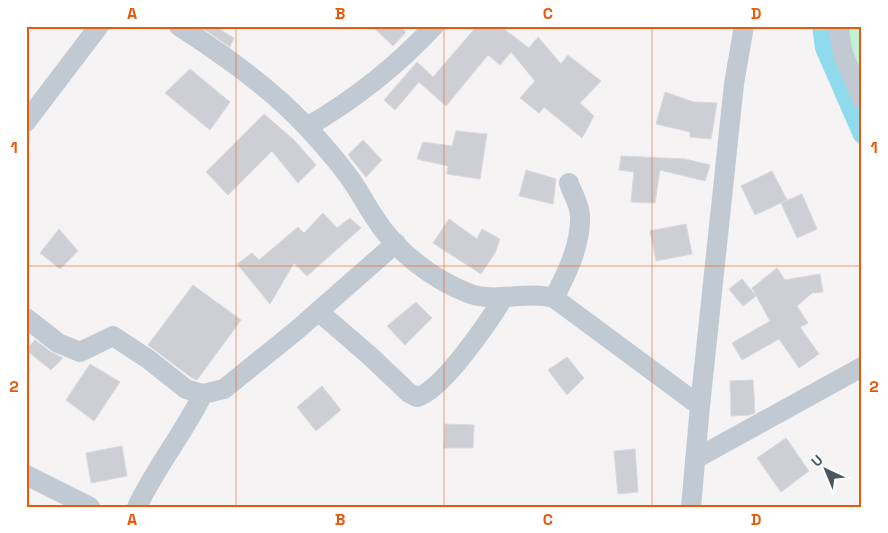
<svg xmlns="http://www.w3.org/2000/svg" width="888" height="533" font-family="'Space Grotesk',sans-serif">
<style>
.green{fill:#c3f1d5}
.lines{fill:none;stroke-linecap:round;stroke-linejoin:round}
.canal{stroke:#90daee;stroke-width:18}
.building{fill:#cdcfd5;stroke:#d7d9de}
.minor{stroke:#c1cad2;stroke-width:20}
.grid{fill:none;stroke:#e8590c;stroke-width:1;stroke-opacity:0.55}
.neatline{fill:none;stroke:#e8590c;stroke-width:2}
.grid-label{font-size:16px;text-anchor:middle;font-weight:bold;fill:#e8590c}
</style>
<rect width="100%" height="100%" fill="#f5f3f3"/>
<path class="green" d="M841 26H862V94Z"/>
<g class="lines">
<path class="canal" d="M821 26 824 48 862 135"/>
</g>
<path class="building" d="M206 26H214L234 38 230 47 204 29Z
M372 26H400L406 32 393 46Z
M477 26H500L529 48 538 37 561 64 568 55 601 81 580 103 594 116 582 138 544 107 539 113 520 98 535 81 511 52 500 65 488 55 446 106 419 82 395 110 384 100 417 62 433 77Z
M190 69 230 102 210 130 165 93Z
M665 92 694 102 717 103 711 139 690 137V132L656 124Z
M264 114 294 140 316 165 298 183 272 151 228 195 206 172Z
M456 131 487 134 480 179 447 174 448 166 417 159 423 142 452 146Z
M363 140 382 160 366 177 348 155Z
M621 156 685 159 710 165 705 181 660 170 655 203 631 202 634 172 619 170Z
M526 170 556 179 553 204 519 196Z
M772 171 787 200 755 215 741 186Z
M802 194 817 229 797 238 781 203Z
M323 213 337 228 350 218 361 228 307 276 294 263 270 304 237 264 252 253 259 260 298 227 304 233Z
M449 219 477 239 482 229 500 239 495 253 481 274 433 243Z
M686 224 692 254 656 261 650 231Z
M59 229 78 251 60 269 40 253Z
M777 268 785 280 820 274 823 292 812 293 797 306 808 323 800 327 819 354 799 368 779 339 742 360 732 343 770 321 752 288Z
M742 279 756 296 743 306 729 289Z
M193 285 241 320 197 380 192 378 148 345Z
M416 302 432 318 405 345 387 326Z
M35 340 51 352 63 358 51 370 26 350Z
M567 357 584 378 567 395 548 370Z
M90 364 120 382 94 421 66 400Z
M753 380 755 413 750 415 731 416 730 381Z
M322 386 341 410 316 431 297 407Z
M445 424 474 425 473 448H444Z
M786 438 809 471 781 492 757 458Z
M122 446 127 476 91 483 86 453Z
M635 449 638 492 618 494 614 451Z"/>
<g class="lines">
<path class="minor" d="M179 26C225 56 269 87 307 127 323 145 342 165 355 186 362 196 368 208 375 218 396 251 432 279 468 293 495 304 525 290 554 298L700 406
M838 26 843 54 862 99
M26 122 99 26
M307 127C355 99 396 67 434 26
M554 298C567 273 581 245 580 216 580 205 572 193 569 183
M318 311 370 356 409 393 417 397C442 391 490 320 504 297
M26 318 58 343 80 352 113 336 148 359 186 389 203 394 224 389 297 330 396 243
M695 459 862 367
M26 475 90 507
M137 507C156 467 183 434 203 394
M691 507 700 406 734 84 744 26"/>
</g>
<path class="grid" d="M236 26V507M444 26V507M652 26V507M26 266H862"/>
<rect width="888" height="533" fill="none" stroke="#ffffff" stroke-width="55"/>
<g transform="translate(826 470) rotate(316)" stroke="#ffffff" stroke-width="4" paint-order="stroke">
<path d="M0-4L9 19L0 12L-9 19Z" fill="#4a5661"/>
<text y="-8" font-size="14" font-weight="bold" text-anchor="middle" fill="#4a5661">U</text>
</g>
<rect x="28" y="28" width="832" height="478" class="neatline"/>
<g class="grid-label">
<text x="132" y="19">A</text>
<text x="340" y="19">B</text>
<text x="548" y="19">C</text>
<text x="756" y="19">D</text>
<text x="14" y="153">1</text>
<text x="874" y="153">1</text>
<text x="14" y="392">2</text>
<text x="874" y="392">2</text>
<text x="132" y="525">A</text>
<text x="340" y="525">B</text>
<text x="548" y="525">C</text>
<text x="756" y="525">D</text>
</g>
</svg>
